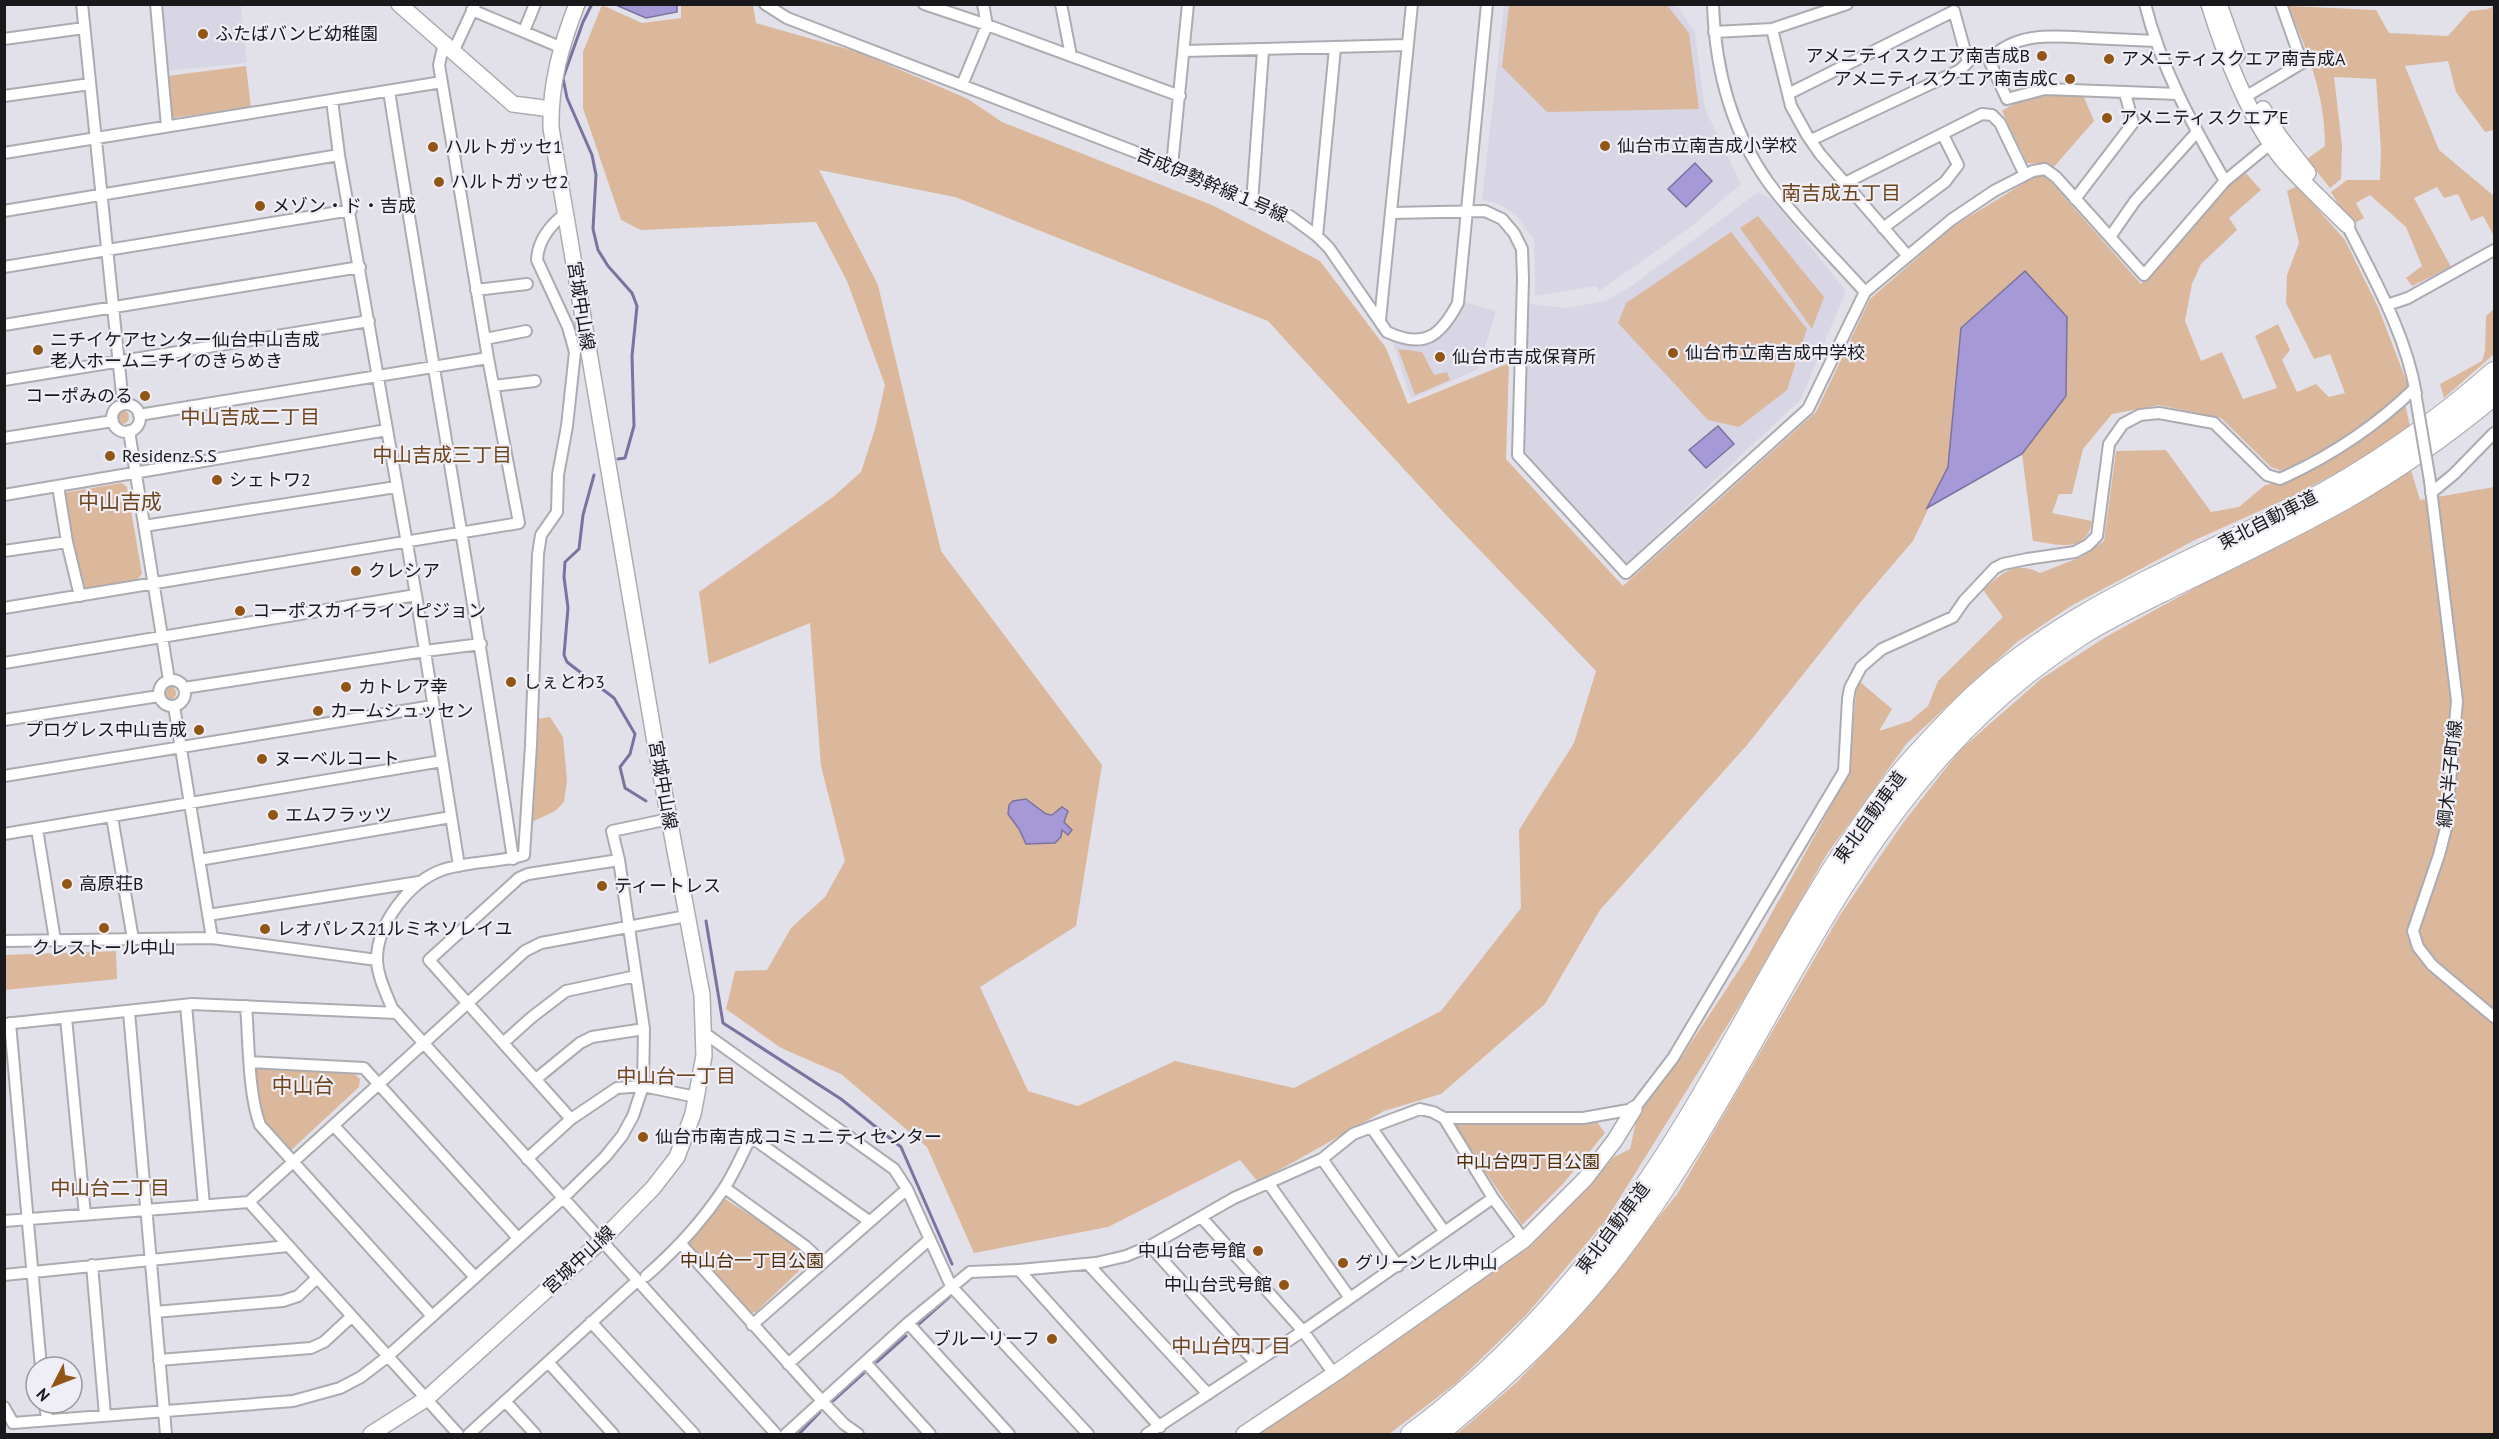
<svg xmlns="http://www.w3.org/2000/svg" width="2499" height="1439" font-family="'PT Sans','Noto Sans JP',sans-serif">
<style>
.built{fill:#d8d6e5}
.green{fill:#dbb89b;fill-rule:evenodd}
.water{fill:#a599d8;stroke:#7b729f;stroke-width:1.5}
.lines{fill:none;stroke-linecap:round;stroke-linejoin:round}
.stream{stroke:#7b729f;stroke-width:3}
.street-casing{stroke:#acabb2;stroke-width:14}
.secondary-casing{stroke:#acabb2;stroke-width:18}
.highway-casing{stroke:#acabb2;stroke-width:22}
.street{stroke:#fff;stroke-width:10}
.secondary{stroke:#fff;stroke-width:15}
.highway{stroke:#fff;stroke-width:20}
.street-bridge-casing{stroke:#acabb2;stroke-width:14;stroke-linecap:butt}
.street-bridge{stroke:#fff;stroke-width:10}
.poi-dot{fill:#915615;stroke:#efeef6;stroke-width:2}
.labels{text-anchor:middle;stroke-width:4.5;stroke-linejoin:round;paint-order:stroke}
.poi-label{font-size:18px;fill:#19181b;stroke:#efeef6;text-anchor:start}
.street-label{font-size:18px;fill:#19181b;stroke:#efeef6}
.park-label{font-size:18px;fill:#522e07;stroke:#efeef6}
.neighbourhood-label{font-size:20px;fill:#6e441b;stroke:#efeef6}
.quarter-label{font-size:21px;fill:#6e441b;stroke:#efeef6}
</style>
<rect width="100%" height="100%" fill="#e2e1e9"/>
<path class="built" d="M159 5H241L247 63 165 71Z
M1504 5H1677L1695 33 1705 109 1741 184 1692 226 1599 291 1597 286 1535 296 1534 240 1515 214 1499 204 1482 200Z
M1758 192 1772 199 1846 291 1801 399 1625 565 1524 454 1528 304 1567 308 1606 301 1633 285Z
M1464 302 1496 311 1478 369 1411 399 1393 343 1426 344 1446 331 1458 318Z"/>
<path class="green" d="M602 5 642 23 681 18V5H753L756 23 861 53 968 99 1002 122 1212 205 1320 261 1386 348 1408 404 1509 363 1506 459 1623 586 1816 412 1870 299 1954 226 2042 172 2141 284 2243 170 2261 190 2229 218 2237 230 2201 264 2192 284 2185 321 2201 361 2222 352 2243 399 2277 388 2255 336 2278 324 2290 350 2282 360 2297 392 2316 384 2329 397 2345 393 2330 354 2314 359 2286 303 2287 275 2299 243 2287 191 2297 186 2345 240 2378 307 2408 385 2388 408 2306 462 2282 471 2271 467 2221 418 2159 405 2112 414 2083 449 2072 494H2059L2052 513 2092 521C2086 555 2058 544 2033 541L2022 454 2066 396 2067 318 2025 271 1961 328 1948 467 1913 541 1859 604 1747 745 1600 910 1545 1004 1441 1094 1384 1111 1258 1182 1240 1160 1108 1227 974 1253 927 1147 841 1074 781 1048 726 1009 735 971 767 970 791 928 825 897 845 861 821 766 810 623 709 664 699 592 833 497 861 472 875 429 885 385 847 281 816 222 641 230 621 220 583 108V52ZM819 170 955 197 1268 321 1447 516 1596 671 1574 743 1519 830 1521 908 1441 1011 1294 1088 1175 1061 1078 1106 1028 1091 980 987 1076 926 1102 765 941 551 878 285Z
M1575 5H1667L1689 33 1699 109 1547 112 1502 67 1509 6Z
M2288 6 2376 10 2389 33 2448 36 2470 11 2488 9 2494 6V130L2485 132 2456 92 2448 61 2405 66 2439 150 2494 196V236L2483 216 2471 221 2458 194 2444 198 2437 187 2414 198 2451 267 2412 286 2406 278 2422 266 2406 227 2370 195 2356 203 2364 218 2351 225 2331 192 2347 180H2380L2381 150 2376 79 2334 77 2342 145 2341 179 2330 188 2307 159 2325 146C2325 95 2308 52 2288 6Z
M246 66 251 107 172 118 167 76Z
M2083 95 2094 121 2052 169 2042 164 2027 163 2002 111C2026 94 2053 95 2083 95Z
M1758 216 1824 297 1812 329 1740 228Z
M1731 232 1807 329 1787 390 1739 427 1708 420 1618 323 1626 303Z
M2494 309V354L2444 398 2440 384 2482 361 2485 351 2486 316Z
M1398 349 1422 352 1434 375 1447 372 1450 380 1415 395Z
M2405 404 2410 426 2350 466 2293 496 2195 540 2071 606 2017 642 1907 743 1827 854 1745 997 1606 1220 1527 1314 1455 1384 1389 1434H1256L1340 1380 1532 1245 1614 1157 1630 1149 1639 1108 1683 1055 1748 956 1849 774 1856 693 1860 682 1892 709 1879 731 1910 721 1928 706 1938 681 2003 617 1983 590C2002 573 2015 560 2040 573L2081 557 2104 541 2116 451 2166 450 2211 512 2239 507 2265 485 2295 479 2392 416Z
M115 417a7 7 0 1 1 14 0a7 7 0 1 1-14 0Z
M2411 470 2420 500 2494 487V1434H1457L1517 1382 1577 1319 1678 1193 1840 915 1903 823 1960 750 2041 679 2104 638 2204 583 2318 526Z
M122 483 127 487 142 574 135 582 81 588 63 493Z
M162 693a7 7 0 1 1 14 0a7 7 0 1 1-14 0Z
M550 717 563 737 567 780 564 802 555 811 532 822 537 719Z
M116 951 117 979 5 990V955Z
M258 1068 352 1072 360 1079 359 1087 288 1153 264 1126 259 1114 255 1071Z
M1597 1122 1605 1133 1562 1185 1522 1225 1454 1126 1459 1123Z
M725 1199 785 1237 802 1252 805 1265 756 1312 746 1314 686 1244Z"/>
<path class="water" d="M616 5H677V12L646 18Z
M1695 163 1712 181 1686 207 1668 189Z
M2025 271 2067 317 2066 396 2022 454 1927 508 1948 467 1961 328Z
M1718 426 1734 444 1706 468 1689 450Z
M1026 799 1046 814 1052 815 1062 807 1068 811 1064 822 1072 830 1068 835 1062 830 1061 837 1055 843 1026 844 1019 829 1008 814 1009 805 1013 801Z"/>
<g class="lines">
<path class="stream" d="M592 4 583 22 563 78 567 98 592 155 596 175 593 229 598 250 608 266 632 293 637 306 632 356 634 426 625 458 618 459
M594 475 583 515 579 549 565 562 564 577 568 608 564 655 567 662 614 698 635 734 630 754 620 767 625 788 646 801
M706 921 723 1023 841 1099 901 1147 952 1264
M918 1325 954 1293
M877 1362 906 1336
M833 1401 864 1373
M799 1434 820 1412"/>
<defs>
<path id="street" d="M82 4 123 404
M156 4 167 126
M765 4 787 18 1172 166 1252 203 1290 216 1317 236 1329 248 1387 332C1424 349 1440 337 1458 303L1487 4
M924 4 987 25 1180 96
M1061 4 1071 56
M1713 4C1715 67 1731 130 1768 182 1796 220 1833 256 1865 292
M2145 4C2161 68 2192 124 2225 181
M472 10 560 47
M1772 29 1791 106 1807 135 1820 154 1907 255
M524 31 535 4
M1714 32 1772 29 1847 4
M4 39 84 28
M2156 41C2134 40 2112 39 2090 38 2055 36 2016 31 1989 60L2007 99 2045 89 2178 94
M1184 51 1407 45
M453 52 475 5
M962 85 987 25 983 4
M389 91C429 347 475 602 513 859
M1788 94 1954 11 1968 62 1960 70 1811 140
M4 96 90 84
M2245 97 2302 63 2281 4
M332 100 339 155 416 595 459 866
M4 153 442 82
M1172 166 1188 4
M1845 183 1982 114 1992 115 2000 123 2025 175
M2075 199 2133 123 2125 93
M1252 203 1263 51
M4 211 339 155
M566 213C550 225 538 240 537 260L568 327 575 352 567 426 558 475 557 512 541 535 538 554 531 745 524 855C497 863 468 861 442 870 409 882 377 924 377 959 377 975 386 993 392 1008L776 1434
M1392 213 1485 211 1502 219 1514 233 1522 249 1523 279 1518 455 1626 573 1808 409 1865 292 1951 220 1994 191 2033 171 2045 169 2056 177 2144 275 2225 181 2275 140
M2347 225C2374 279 2406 334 2416 394
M1883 228 1945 182 1958 165 1943 135
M1317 236 1335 48
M2110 237 2135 201 2197 132
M4 267 351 210
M476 290 527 284
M2387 305 2408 298 2494 250
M1380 320 1412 4
M4 325 360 267
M485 339 526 331
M4 380 369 321
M493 386 535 381
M112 418a14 14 0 1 1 28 0a14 14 0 1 1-28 0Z
M139 415 488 358
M129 431 169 680
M4 438 113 421
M2430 481 2457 701 2446 828 2439 855 2413 931 2418 947 2432 965 2494 1017
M58 486 67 542 80 596
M2431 493 2454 474 2494 433
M4 495 387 430
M144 526 396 487
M4 551 67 542
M4 608 519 523 488 358 439 65 444 43
M4 663 416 595
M159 693a13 13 0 1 1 26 0a13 13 0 1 1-26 0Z
M184 688 425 651 481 644
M174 706 212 938
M4 720 159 696
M4 776 433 706
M112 817 133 939
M37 829 55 940
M4 834 442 761
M199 860 451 817
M208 915 419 882
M4 941 212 938 377 960
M186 1005 204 1205
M246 1006C249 1041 248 1093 260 1125L432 1316
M129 1012 166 1434
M66 1018 85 1215
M10 1023 41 1367
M4 1024 192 1004 397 1013
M703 1032 894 1169 907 1189 951 1286 1088 1434
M504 1042 532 1017 566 991 636 976
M250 1062 364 1068 518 1238
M536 1079 580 1043 592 1037 644 1029
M1444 1118 1493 1198 1524 1240
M571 1119 429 960 519 878 528 874 619 860
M334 1126 475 1277
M1371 1127 1444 1231
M527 1159 571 1119 617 1088 643 1086 696 1097
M1322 1159 1398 1266
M1269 1184 1350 1298
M725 1188 805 1246 822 1262
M249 1202 458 1434
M1202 1218 1303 1331 1334 1374
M4 1221 249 1202 525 951 541 943 687 916
M681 1244 823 1402 844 1424 858 1434
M1150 1246 1255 1362
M1088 1264 1208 1394
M92 1265 105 1415
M1019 1270 1160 1427
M4 1275 288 1246
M646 1276C676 1250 701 1223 723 1190 734 1174 742 1154 751 1137L869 1221
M155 1312 283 1301 298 1296 317 1278
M591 1322 694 1434
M908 1323 1009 1434
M752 1325 907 1189
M159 1360 311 1348 324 1342 351 1317
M548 1362 613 1434
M865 1362 930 1434
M788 1364 930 1239
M505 1401 535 1434
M45 1403 47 1420
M4 1407 13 1423 293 1401 340 1388 361 1377 387 1357 562 1199 605 1157 622 1136 633 1116 643 1086 644 1029 619 860 612 831 669 819
M469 1434 637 1281
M786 1434 908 1323 970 1272 1019 1270 1096 1263 1126 1256 1150 1246 1234 1198 1322 1159 1353 1134 1420 1109 1433 1112 1444 1118H1583L1634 1109 1673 1058 1844 771 1848 699 1850 688 1861 667 1882 649 1953 617 1964 601 1995 568 2003 564 2027 559 2075 552 2088 545 2097 536 2109 444 2123 424 2140 415 2159 413 2214 423 2267 475 2280 479C2329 457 2376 426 2415 388
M1147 1434 1303 1331 1493 1198"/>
<path id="secondary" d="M399 4 513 104 551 109
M2209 4C2224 53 2250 120 2282 159 2302 182 2325 203 2347 225
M2220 7 2237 55
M2263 109 2279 136 2308 173
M371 1434 426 1399 601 1241 653 1188 677 1157 693 1114 704 1056 702 995 657 754 551 128C550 84 561 45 577 4
M1244 1434 1334 1374 1524 1240 1585 1179 1615 1140 1634 1109"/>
<path id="highway" d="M1411 1434C1526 1349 1618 1236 1691 1114 1758 1002 1814 884 1894 781 1913 757 1936 734 1957 712 2052 614 2177 569 2296 508 2368 470 2433 426 2494 372
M1438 1434C1496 1386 1553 1334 1601 1275 1630 1240 1656 1202 1680 1164 1768 1027 1832 875 1942 754 1982 709 2030 668 2081 635 2113 615 2148 599 2182 582 2236 556 2292 529 2345 499 2398 469 2447 434 2494 395"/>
</defs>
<use href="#street" class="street-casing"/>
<use href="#secondary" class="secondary-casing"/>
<use href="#highway" class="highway-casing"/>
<use href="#street" class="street"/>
<use href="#secondary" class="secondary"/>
<use href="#highway" class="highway"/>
<defs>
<path id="street-bridge" d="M2416 398 2430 481"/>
</defs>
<use href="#street-bridge" class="street-bridge-casing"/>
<use href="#street-bridge" class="street-bridge"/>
</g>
<g class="poi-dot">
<circle cx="203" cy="34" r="6"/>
<circle cx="2042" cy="56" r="6"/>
<circle cx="2109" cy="59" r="6"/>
<circle cx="2070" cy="79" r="6"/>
<circle cx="2107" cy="118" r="6"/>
<circle cx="1605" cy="146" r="6"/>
<circle cx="433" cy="147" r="6"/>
<circle cx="439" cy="182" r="6"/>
<circle cx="260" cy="206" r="6"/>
<circle cx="38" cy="350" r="6"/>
<circle cx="1673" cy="353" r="6"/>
<circle cx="1440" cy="357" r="6"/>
<circle cx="145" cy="396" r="6"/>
<circle cx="110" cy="456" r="6"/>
<circle cx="217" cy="480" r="6"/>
<circle cx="356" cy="571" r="6"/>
<circle cx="240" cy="611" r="6"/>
<circle cx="511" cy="682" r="6"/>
<circle cx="346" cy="687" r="6"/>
<circle cx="318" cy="711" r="6"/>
<circle cx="199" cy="730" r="6"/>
<circle cx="262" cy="759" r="6"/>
<circle cx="273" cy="815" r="6"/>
<circle cx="67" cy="884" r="6"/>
<circle cx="602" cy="886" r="6"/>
<circle cx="104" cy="928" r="6"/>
<circle cx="265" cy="929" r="6"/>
<circle cx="643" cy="1137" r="6"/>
<circle cx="1258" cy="1251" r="6"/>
<circle cx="1343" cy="1263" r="6"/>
<circle cx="1284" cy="1285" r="6"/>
<circle cx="1052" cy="1339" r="6"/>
</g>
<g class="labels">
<g class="poi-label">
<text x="215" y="40">ふたばバンビ幼稚園</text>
<text x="2030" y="62" text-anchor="end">アメニティスクエア南吉成B</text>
<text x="2121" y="65">アメニティスクエア南吉成A</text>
<text x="2058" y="85" text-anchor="end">アメニティスクエア南吉成C</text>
<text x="2119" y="124">アメニティスクエアE</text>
<text x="1617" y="152">仙台市立南吉成小学校</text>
<text x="445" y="153">ハルトガッセ1</text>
<text x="451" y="188">ハルトガッセ2</text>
<text x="272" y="212">メゾン・ド・吉成</text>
<text x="50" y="346">ニチイケアセンター仙台中山吉成<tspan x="50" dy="21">老人ホームニチイのきらめき</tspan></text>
<text x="1685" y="359">仙台市立南吉成中学校</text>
<text x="1452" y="363">仙台市吉成保育所</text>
<text x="133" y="402" text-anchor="end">コーポみのる</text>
<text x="122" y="462">Residenz.S.S</text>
<text x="229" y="486">シェトワ2</text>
<text x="368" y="577">クレシア</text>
<text x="252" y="617">コーポスカイラインピジョン</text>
<text x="523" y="688">しぇとわ3</text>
<text x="358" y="693">カトレア幸</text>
<text x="330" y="717">カームシュッセン</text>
<text x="187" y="736" text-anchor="end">プログレス中山吉成</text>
<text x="274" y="765">ヌーベルコート</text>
<text x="285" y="821">エムフラッツ</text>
<text x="79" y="890">高原荘B</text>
<text x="614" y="892">ティートレス</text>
<text x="277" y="935">レオパレス21ルミネソレイユ</text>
<text x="104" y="954" text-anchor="middle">クレストール中山</text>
<text x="655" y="1143">仙台市南吉成コミュニティセンター</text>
<text x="1246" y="1257" text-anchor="end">中山台壱号館</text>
<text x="1355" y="1269">グリーンヒル中山</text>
<text x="1272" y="1291" text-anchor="end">中山台弐号館</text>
<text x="1040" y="1345" text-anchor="end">ブルーリーフ</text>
</g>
<g class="street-label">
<text transform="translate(1212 185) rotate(23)" y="6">吉成伊勢幹線１号線</text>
<text transform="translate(581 306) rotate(81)" y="6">宮城中山線</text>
<text transform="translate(2268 520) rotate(-27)" y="6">東北自動車道</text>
<text transform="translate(2450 774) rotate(-84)" y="6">綱木半子町線</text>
<text transform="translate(663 785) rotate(80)" y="6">宮城中山線</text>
<text transform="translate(1870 817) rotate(-54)" y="6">東北自動車道</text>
<text transform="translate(1613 1228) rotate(-53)" y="6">東北自動車道</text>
<text transform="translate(579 1260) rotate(-43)" y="6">宮城中山線</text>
</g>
<g class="park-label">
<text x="1528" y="1168">中山台四丁目公園</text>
<text x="752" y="1267">中山台一丁目公園</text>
</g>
<g class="neighbourhood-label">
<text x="1841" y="200">南吉成五丁目</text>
<text x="250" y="424">中山吉成二丁目</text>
<text x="442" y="462">中山吉成三丁目</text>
<text x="676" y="1083">中山台一丁目</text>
<text x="110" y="1195">中山台二丁目</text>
<text x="1231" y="1353">中山台四丁目</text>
</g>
<g class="quarter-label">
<text x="120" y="509">中山吉成</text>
<text x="303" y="1093">中山台</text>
</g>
</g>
<rect width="2499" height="1439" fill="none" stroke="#19181b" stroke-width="12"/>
<g transform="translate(54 1385) rotate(228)"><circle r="28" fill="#efeef6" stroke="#99989e" stroke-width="1.5"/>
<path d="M0-4.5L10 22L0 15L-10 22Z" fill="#915615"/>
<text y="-9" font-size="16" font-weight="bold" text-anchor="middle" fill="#19181b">N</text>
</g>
</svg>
